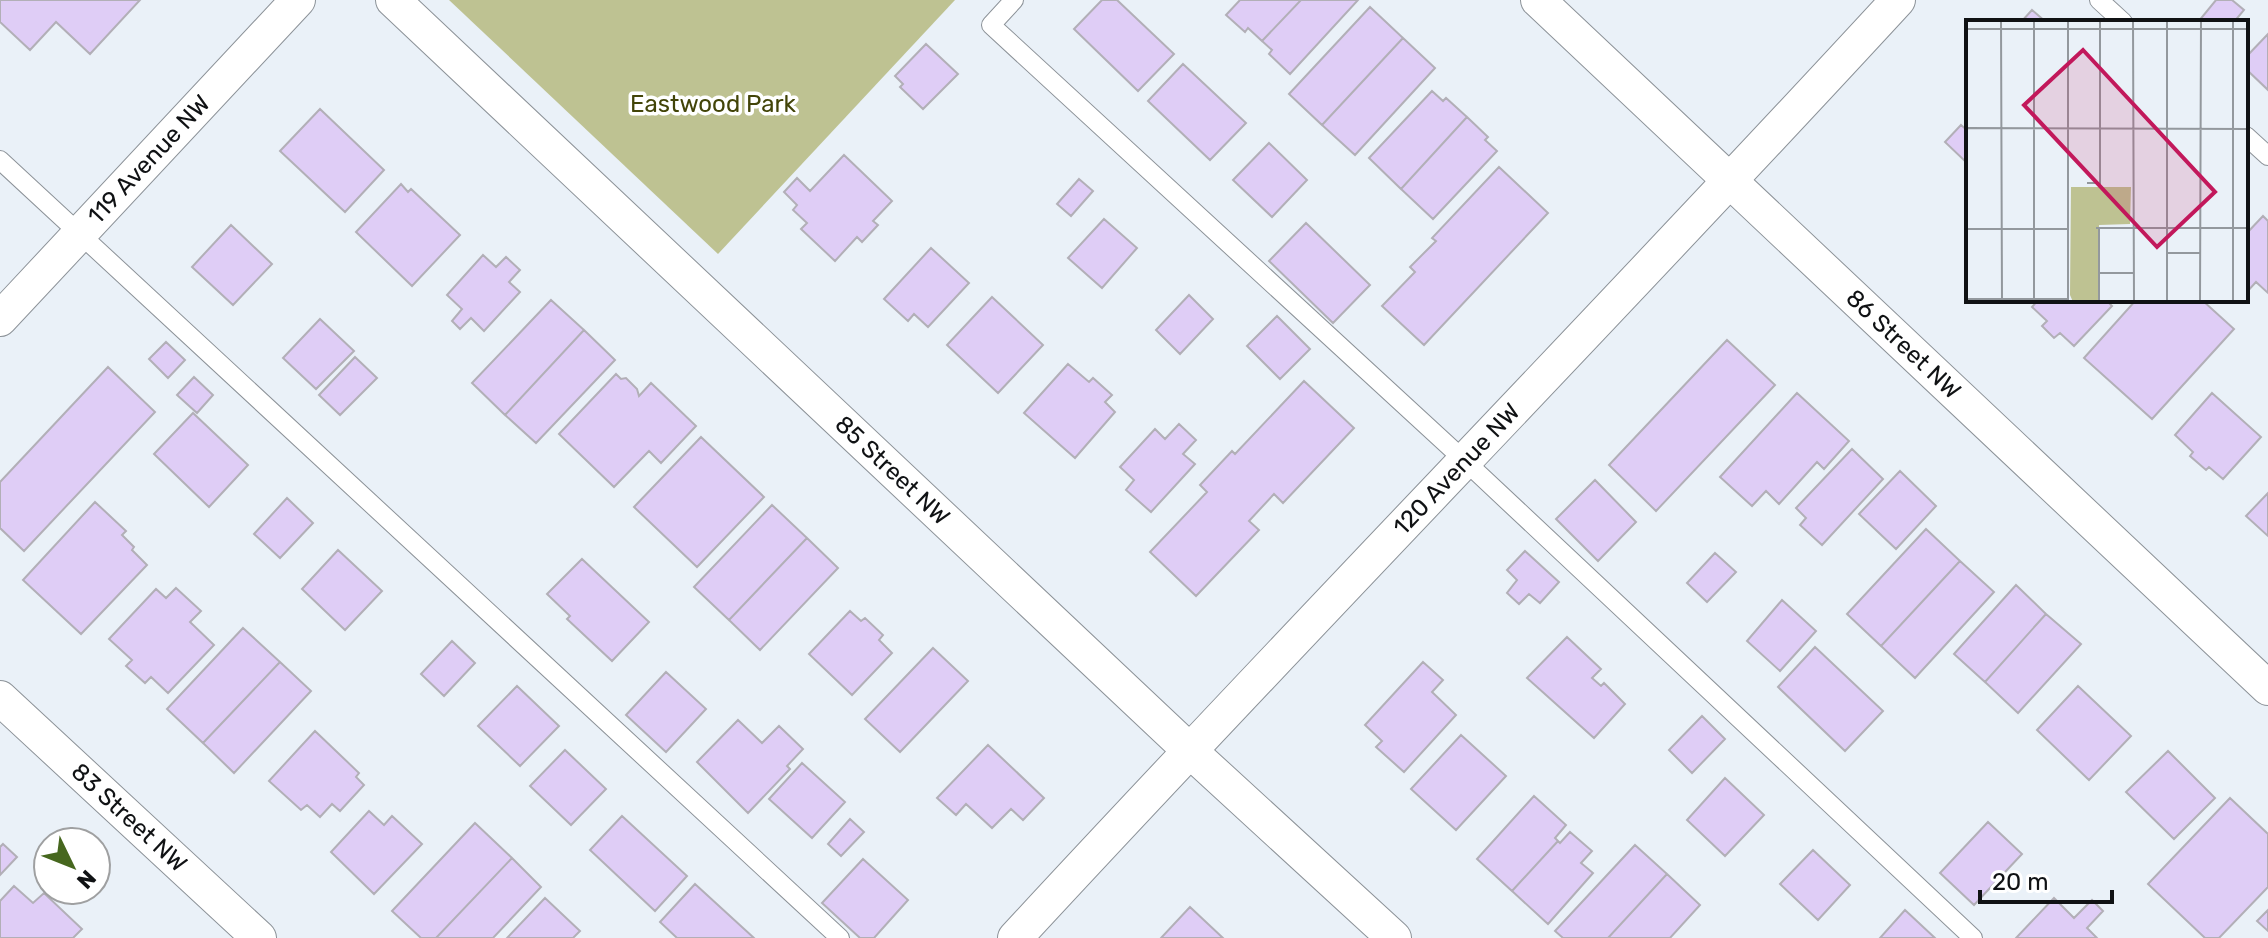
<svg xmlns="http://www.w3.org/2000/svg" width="2268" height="938" font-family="Rubik,sans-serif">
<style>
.green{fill:#bec292}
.building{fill:#dfcdf6;stroke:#b2afb7;stroke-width:2}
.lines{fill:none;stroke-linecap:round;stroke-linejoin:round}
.lane-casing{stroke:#8c9298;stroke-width:20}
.street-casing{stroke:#8c9298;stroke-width:36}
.lane{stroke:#fff;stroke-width:18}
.street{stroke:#fff;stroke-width:34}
.labels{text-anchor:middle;stroke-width:7;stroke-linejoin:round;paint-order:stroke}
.park-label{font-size:24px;fill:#424408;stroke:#fff}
.street-label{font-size:24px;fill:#101214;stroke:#fff}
.inset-road{fill:none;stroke:#93989d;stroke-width:2}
.view{fill:#c2185b;fill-opacity:0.15;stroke:#c2185b;stroke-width:4}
.inset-edge{fill:none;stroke:#101214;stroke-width:4}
</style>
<rect width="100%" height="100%" fill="#eaf1f8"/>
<path class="green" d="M449 0H955L718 254Z"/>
<path class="building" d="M0 0H140L90 54 56 22 30 50 0 22Z
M1102 0H1117L1174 54 1138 91 1074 29Z
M1240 0H1301L1262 41 1248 28 1245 32 1226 15Z
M1301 0H1358L1290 74 1269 54 1272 50 1262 41Z
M2216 0H2232L2244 10 2234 22H2198Z
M1370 7 1403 38 1322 125 1289 94Z
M2032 10 2046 22H2021Z
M2268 34V90L2246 69V57Z
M1403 38 1435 68 1355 155 1322 125Z
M926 44 958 74 923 109 900 87 903 84 895 76Z
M1183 64 1246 123 1210 160 1148 101Z
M1432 91 1443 101 1446 98 1467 117 1401 189 1369 158Z
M320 109 384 170 345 212 280 151Z
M1467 117 1488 137 1485 140 1497 151 1433 219 1401 189Z
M1961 125 1968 131V164L1945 142Z
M1269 143 1307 180 1272 217 1233 180Z
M844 155 892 201 873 221 878 225 862 242 857 237 835 261 801 229 807 223 793 210 797 205 784 192 797 178 810 191Z
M1499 167 1548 213 1424 345 1382 306 1415 272 1410 267 1436 241 1432 238Z
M1079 179 1093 191 1071 216 1057 204Z
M401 184 408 192 411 189 460 235 412 286 356 232Z
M2263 216 2268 221V293L2256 282 2246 293V234Z
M1104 219 1137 248 1102 288 1068 258Z
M1306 223 1370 285 1333 323 1269 261Z
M231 225 272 264 233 305 192 267Z
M931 248 969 283 928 327 914 314 908 321 884 299Z
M483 255 496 267 506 257 520 270 509 282 520 292 484 331 471 318 460 329 452 321 462 309 447 295Z
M1189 295 1213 319 1180 354 1156 330Z
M992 297 1043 345 998 393 947 345Z
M551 300 584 330 505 415 472 383Z
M2038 300H2106L2112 306 2074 346 2060 333 2054 338 2042 326 2047 321 2032 307Z
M2136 300H2202L2234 329 2152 419 2084 358Z
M1277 316 1310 349 1280 379 1247 346Z
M320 319 354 351 316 389 283 358Z
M584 330 615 360 536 443 505 415Z
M1727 340 1775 385 1656 511 1609 465Z
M166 342 185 360 168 378 149 359Z
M355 357 377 378 340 415 319 395Z
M1068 364 1089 382 1093 378 1112 395 1105 402 1115 412 1075 458 1024 413Z
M108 367 155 412 24 551 0 528V482Z
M616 374 621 379 626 378 637 389 639 396 651 383 696 426 661 463 649 451 614 487 559 434Z
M194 377 213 395 197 413 177 395Z
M1304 381 1354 428 1283 503 1274 494 1249 521 1259 530 1196 596 1150 552 1207 492 1200 485 1232 451 1235 454Z
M1797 393 1849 441 1824 469 1817 462 1779 504 1766 491 1752 506 1720 477Z
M2212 393 2261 437 2223 479 2209 467 2206 470 2190 456 2193 452 2175 435Z
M193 413 248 465 209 507 154 454Z
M1179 424 1196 440 1183 454 1195 464 1151 512 1126 490 1134 480 1120 467 1155 429 1165 439Z
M701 437 764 497 697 567 634 507Z
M1852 449 1883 479 1822 545 1800 525 1806 518 1796 508Z
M1900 471 1936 506 1896 549 1859 514Z
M1595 480 1636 522 1598 561 1556 519Z
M2268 493V536L2246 516Z
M287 498 313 523 280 558 254 534Z
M95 502 126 531 122 535 134 547 132 550 147 565 81 634 23 580Z
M772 505 807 538 729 620 694 587Z
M1926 529 1960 561 1881 646 1847 614Z
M807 538 838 568 760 650 729 620Z
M338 550 382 591 345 630 302 589Z
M1525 551 1559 582 1540 603 1529 594 1519 604 1507 593 1517 580 1507 570Z
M1715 553 1736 572 1707 602 1687 583Z
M582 559 649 622 612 661 567 619 570 616 547 594Z
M1960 561 1994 592 1915 678 1881 646Z
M2016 585 2046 614 1985 682 1954 654Z
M176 588 201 611 190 622 214 645 168 693 151 677 145 683 126 666 132 660 109 639 156 589 166 598Z
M1782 600 1816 631 1780 671 1747 641Z
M850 611 861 621 865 618 883 635 879 640 892 653 852 695 809 654Z
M2046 614 2081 644 2018 713 1985 682Z
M243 628 280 662 203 743 167 709Z
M1567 637 1601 669 1592 678 1601 686 1604 683 1625 704 1594 738 1527 678Z
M452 641 475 663 444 696 421 674Z
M1815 647 1883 711 1845 751 1778 687Z
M933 648 968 681 900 752 865 719Z
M280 662 311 691 234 773 203 743Z
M1423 662 1443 680 1432 692 1456 715 1404 772 1376 747 1382 741 1365 725Z
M666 672 706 709 666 752 626 715Z
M517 686 559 726 520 766 478 726Z
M2078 686 2131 736 2089 780 2037 730Z
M1702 716 1725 739 1692 773 1669 750Z
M738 720 762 743 779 726 803 749 787 766 790 769 748 813 697 762Z
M315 731 359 773 356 777 364 785 340 811 332 804 320 817 307 805 301 810 269 781Z
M1461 735 1506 776 1456 830 1411 789Z
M988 745 1044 798 1023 820 1011 809 992 828 966 804 956 815 937 798Z
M565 750 606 789 571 825 530 786Z
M2168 751 2215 798 2174 839 2126 792Z
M802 763 845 802 812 838 769 799Z
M1725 778 1764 815 1725 856 1687 820Z
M1534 796 1566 825 1555 838 1558 841 1512 891 1477 859Z
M2230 798 2268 834V887L2219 938H2205L2148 884Z
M369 811 384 825 392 816 422 844 374 894 331 852Z
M622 816 687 876 655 911 590 850Z
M850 819 864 832 841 856 828 844Z
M1988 822 2022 854 1974 905 1940 873Z
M475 823 512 858 436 938H421L392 911Z
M1570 832 1592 851 1581 863 1593 873 1548 924 1512 891 1558 841 1560 843Z
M3 844 17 857 0 875V847Z
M1635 845 1667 874 1608 938H1563L1555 931Z
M1813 850 1850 885 1818 920 1780 884Z
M512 858 541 887 493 938H436Z
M863 859 908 900 874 938H860L822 903Z
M1667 874 1700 905 1670 938H1608Z
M695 884 754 938H677L660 922Z
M14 886 33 903 44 893 82 929 73 938H0V901Z
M545 898 580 931 573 938H507Z
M2054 898 2074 918 2092 900 2103 911 2087 928 2097 938H2016Z
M1190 907 1223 938H1161Z
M1905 910 1935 938H1880Z
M2268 910V931L2257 921Z"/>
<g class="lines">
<defs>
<path id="lane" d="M1014 0 991 25 1465 461 1973 938
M2099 0 2123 22
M2246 136 2268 156
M0 160 840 938"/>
<g id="street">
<path id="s1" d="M393 0 1189 750 1394 938"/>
<path id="s2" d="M1538 0 2268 688"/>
<path id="s3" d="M0 319 298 0"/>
<path id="s4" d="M0 698 259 938"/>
<path id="s5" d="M1015 938C1306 623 1607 316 1898 0"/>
</g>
</defs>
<use href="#lane" class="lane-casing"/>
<use href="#street" class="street-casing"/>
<use href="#lane" class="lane"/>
<use href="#street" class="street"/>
</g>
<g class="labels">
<g class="park-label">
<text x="713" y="112">Eastwood Park</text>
</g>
<g class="street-label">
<text dy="8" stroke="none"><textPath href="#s3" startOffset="218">119 Avenue NW</textPath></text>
<text dy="8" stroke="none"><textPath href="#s2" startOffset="502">86 Street NW</textPath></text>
<text dy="8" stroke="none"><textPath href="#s5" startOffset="644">120 Avenue NW</textPath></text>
<text dy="8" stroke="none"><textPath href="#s1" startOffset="686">85 Street NW</textPath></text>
<text dy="8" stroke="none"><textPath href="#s4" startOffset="176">83 Street NW</textPath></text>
</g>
</g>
<g transform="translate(1966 20)">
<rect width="282" height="282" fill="#eaf1f8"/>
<path d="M105 167H165L164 204 133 205 132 282H107L104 275Z" fill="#bec292"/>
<path class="inset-road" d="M1 0V279H102M35 0 36 282M68 0V279M102 0V282M167 0 168 282M267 0V282M2 9H282M2 108 282 109M121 163H134V0M130 208H282M2 209H101M201 233H234M133 253H168M133 282V208M201 282V0M234 282 235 0"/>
<path class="view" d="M117 30 249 172 191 227 58 85Z"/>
<rect width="282" height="282" class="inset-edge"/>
</g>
<g transform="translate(72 866) rotate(133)"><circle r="38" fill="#ffffff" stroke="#9fa0a1" stroke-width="2"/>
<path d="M0-6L14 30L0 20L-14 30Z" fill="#46671e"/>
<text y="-12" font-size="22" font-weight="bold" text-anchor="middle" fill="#101214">N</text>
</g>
<path d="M1980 890v12h132v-12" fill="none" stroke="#101214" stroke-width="4"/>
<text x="1992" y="890" font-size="24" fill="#101214" stroke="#ffffff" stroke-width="6" paint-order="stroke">20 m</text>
</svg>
